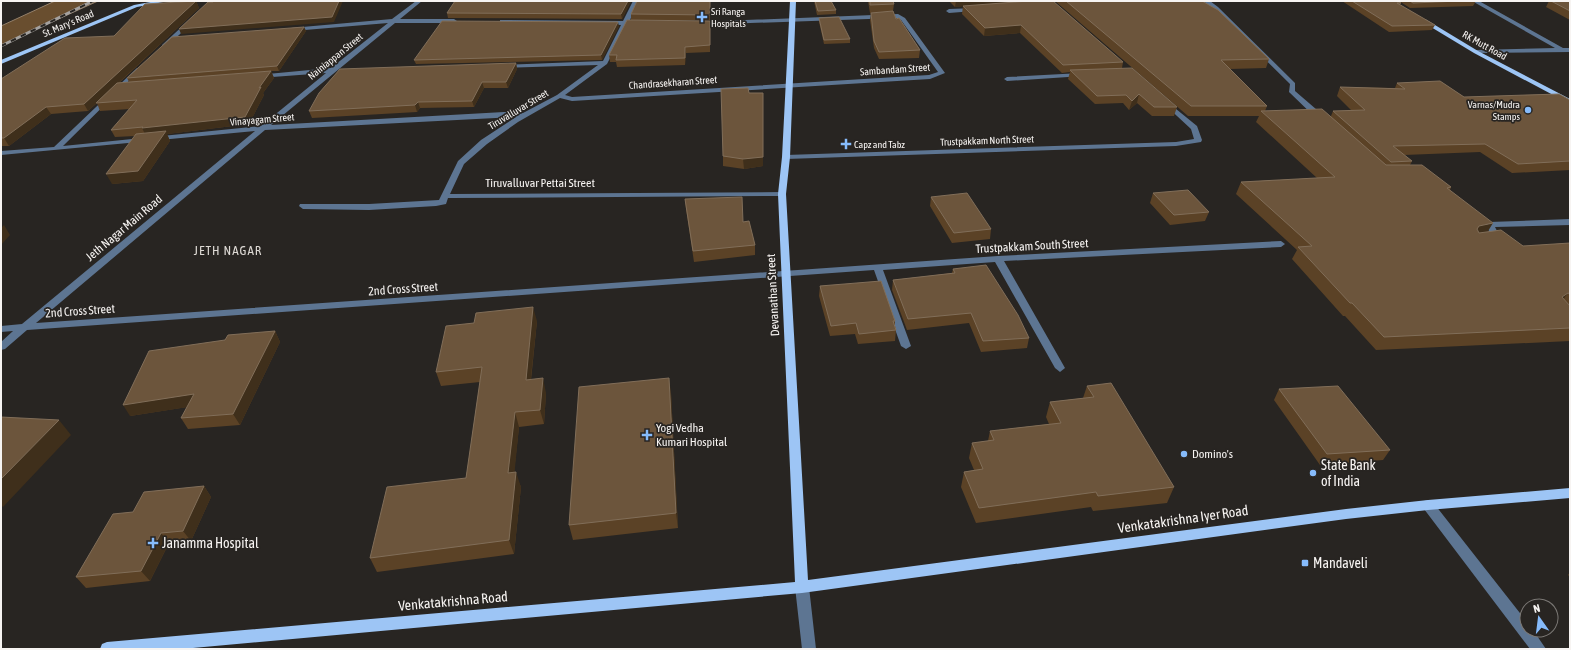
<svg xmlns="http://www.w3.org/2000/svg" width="1571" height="650" font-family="'Asap Condensed',sans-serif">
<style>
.water{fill:#694e2f;stroke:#94806a}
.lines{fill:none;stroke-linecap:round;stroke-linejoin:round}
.minor{fill:#5d7592;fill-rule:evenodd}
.major{fill:#9dc5f5;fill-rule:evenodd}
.rail-casing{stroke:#a4a19f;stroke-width:3}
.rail{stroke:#282522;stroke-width:2;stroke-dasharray:5.5;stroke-linecap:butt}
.wall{fill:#5b4226}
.shaded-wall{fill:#3f2f1b}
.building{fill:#6c553c;stroke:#816e59}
.poi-dot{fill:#86bbfb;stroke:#282522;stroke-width:1.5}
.labels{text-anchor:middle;stroke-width:3.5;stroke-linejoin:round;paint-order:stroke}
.far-poi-label{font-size:10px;fill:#f7f4f2;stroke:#282522;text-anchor:start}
.far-street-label{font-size:10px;fill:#f7f4f2;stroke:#282522}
.street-label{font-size:12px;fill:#f7f4f2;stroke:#282522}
.poi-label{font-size:12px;fill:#f7f4f2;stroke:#282522;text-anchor:start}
.neighbourhood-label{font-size:13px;letter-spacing:1px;fill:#dedad5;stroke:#282522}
.near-poi-label{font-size:14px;fill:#f7f4f2;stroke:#282522;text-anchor:start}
.near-street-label{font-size:14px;fill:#f7f4f2;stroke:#282522}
</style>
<rect width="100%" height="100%" fill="#282522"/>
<path class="water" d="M55 1H98L1 45V26Z"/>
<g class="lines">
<path class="minor" d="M416 1H422L400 19H454L457 21 454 23H395L271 125 504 112 523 113 557 95 598 65 503 68 500 66 501 65 603 61 621 25 502 23 500 22V20L623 21 633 1H639L629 22 640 23V25H627L607 64 565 95 572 97 929 75 938 72 901 20 897 18 694 25V23L696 22 898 14 905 18 945 73 930 79 572 101 560 98 518 122 487 144 464 164 450 194 785 192V196H782L448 198 446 204 436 206 369 210 303 209 299 206 300 204H369L439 200 458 161 481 140 516 117 265 130 36 323 998 256 1281 241 1285 244 1281 247 1004 261 1065 368 1060 372 1055 368 995 262 883 270 911 346 906 349 901 346 874 270 27 330 5 349 1 350V342L13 331 1 332V326L22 324 255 131 1 155V151L54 147 137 68 139 69V71L63 146 261 126 326 73 259 78 256 76 257 75 331 68 388 23 293 31 291 30V28L392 19Z
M1203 1H1210L1218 7 1295 83V91L1324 116V120H1318L1289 92 1290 84 1214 9Z
M1472 1H1479L1563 48H1570V52L1474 53V51L1476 50 1555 48Z
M976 8 977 9 974 11 949 13 946 11 949 9Z
M187 22 192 23 166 47H162V45Z
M1081 73 1083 74V76L1007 81 1004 79 1007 77Z
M1165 100 1197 126 1202 140 1201 142 1176 146 786 159 782 157 786 155 1176 142 1194 139 1191 129 1163 103 1162 102Z
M1570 219V225L1495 227 1497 231 1493 241 1486 243 1482 240 1486 237 1489 231 1485 225 1489 222Z
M1428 500 1432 501 1527 622V630H1533L1546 649H1530L1424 509 1422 505 1424 501Z
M802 581 807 583 809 587 816 649H802L795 587 797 583Z"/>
<path class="major" d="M156 1H169L137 7 1 64V60L134 5Z
M790 1H796L790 157 786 194 808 580 1346 509 1428 500 1570 488V498L1428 510 1346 519 802 593 182 649H100L102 644 107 642 795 582 778 194 782 157Z
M1421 19H1425L1478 51 1570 99V104L1474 53 1421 21Z"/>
<defs>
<path id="rail" d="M1 46 93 1"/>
</defs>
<use href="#rail" class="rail-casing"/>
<use href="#rail" class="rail"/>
</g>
<path class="wall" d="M196 1 199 8 119 83 129 82 127 78 304 27 306 31 279 71H271L274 78 263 93 264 95 249 124 167 134 170 141 143 181 112 184 135 136 115 137 111 130 130 109 100 111 97 103 88 111 51 114 9 146H1V79L114 36Z
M455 1H631L622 19 448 18 447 13Z
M814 1H831L836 10V14L817 15Z
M868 1H893L894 4 893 11 896 19 920 50 919 58 879 59 874 48 870 20 871 13H870Z
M949 1H1028L1123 62 1122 68 1177 107 1174 116H1152L1137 103 1129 110 1123 103 1095 104 1068 79 1070 72 1062 73 1020 33 984 36 962 14 963 6 955 7Z
M1055 1H1202L1269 59 1266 68 1230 69 1267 106 1265 111 1331 116 1333 111H1352L1337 96 1340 87 1395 88 1397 83 1464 97 1570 100V170L1512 173 1480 152 1404 155 1412 161 1410 165 1451 187 1450 190 1487 232 1523 246 1570 243V341L1376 350 1345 316H1343L1292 259 1297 250 1236 194 1241 182 1317 178 1256 122 1259 116H1188Z
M1342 1H1397L1401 3 1400 5 1435 25 1432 30 1389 32Z
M1399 1H1476L1473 6 1410 8Z
M1549 1H1570V20L1546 7Z
M710 5V20H631V14Z
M819 18 850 39V43L824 44 819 22Z
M619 26 602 60 416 64 414 60Z
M710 27V52L686 53 685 65 617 67 616 62H610L609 55Z
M516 63 517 69 508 88H484L474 107 420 108 417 112 312 118 309 111Z
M749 93 763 166 744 169 723 166V156Z
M1153 193 1209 212 1205 221 1170 225 1150 203Z
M931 197 991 229 990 239 952 243 930 206Z
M685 199 755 245V255L694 262 686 209Z
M953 269 1029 338 1027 348 981 352 969 323 907 330 892 290 893 280 952 273Z
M820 286 895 321V326L896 330 895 341 858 344 855 334 830 336 819 296Z
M537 321 531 380 546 393 544 424 519 427 514 472 521 487 514 554 377 572 370 558 466 478 480 382 441 386 436 372Z
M275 331 280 342 240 425 188 429 181 418 187 407 130 416 225 340Z
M1087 386 1174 487 1167 503 1093 511 1091 507 976 523 961 487 964 472 974 470 969 458 972 443 988 441 990 431 1049 424 1046 417 1050 402 1083 398Z
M1279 389 1390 450 1383 460 1320 465 1274 400Z
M671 393 678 528 573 540 569 525Z
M204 486 211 497 191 541 169 543 150 581 86 588 76 577 133 512Z
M1570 572V577L1568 575Z"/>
<path class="shaded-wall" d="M196 1 199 8 88 111 84 104Z
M339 1H343L334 22 181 34 179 29Z
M628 1H631L622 19 621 14Z
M956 1H1028L955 7Z
M618 22 619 26 602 60 601 55Z
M1021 25 1020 33 984 36 985 28Z
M304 27 306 31 279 71 277 66Z
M685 47 686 53 685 65Z
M516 63 517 69 508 88 506 82Z
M271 71 274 78 263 93 264 95 249 124 167 134 170 141 143 181 112 184 106 174 146 136 142 128 259 88Z
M482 82 484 88 474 107 472 101Z
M763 93V166L744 169 743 159Z
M1139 94 1137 103 1129 110 1132 101Z
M418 102 420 108 417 112 415 105Z
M46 107 51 114 9 146 4 138Z
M1493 223 1485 236 1472 239 1479 226Z
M4 225 10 235 1 245V228Z
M1568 293 1558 306 1562 297Z
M533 307 537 321 529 395 526 380Z
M275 331 280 342 240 425 233 414Z
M543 378 546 393 544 424 540 410Z
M669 378 671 393 678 528 676 513Z
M194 394 201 405 130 416 123 405Z
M515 412 519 427 513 488 508 473Z
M59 420 71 435 3 507 1 505V479Z
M516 472 521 487 514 554 509 540Z
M204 486 211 497 191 541 183 531Z
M161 533 169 543 150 581 141 571Z"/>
<path class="building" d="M196 1 84 104 46 107 4 138H1V79L65 38 114 36 145 4Z
M214 1H339L332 17 179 29 208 2H213Z
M455 1H628L621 14 447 13Z
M637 1H710V15L631 14Z
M815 1H831L836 10 818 11Z
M870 1H893L894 4 870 5Z
M1029 1H1053L1123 62 1063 65 1021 25 985 28 963 6Z
M1066 1H1202L1218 10 1269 59 1221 60 1267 106H1191Z
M1352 1H1397L1401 3H1397L1435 25 1392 26Z
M1410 1H1459L1413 3Z
M1551 1H1570V11Z
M893 11 896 19 899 18 920 50 879 52 874 41 871 13Z
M839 17 850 39 824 40 819 18Z
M627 20 710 21V45L685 47V58L616 60 617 55H609Z
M442 21 618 22 601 55 414 60Z
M304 27 277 66 127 78 172 37Z
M516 63 506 82H482L472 101 418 102 415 105 309 111 319 93 340 69Z
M1132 68 1177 107H1154L1139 94 1132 101 1126 95 1097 96 1070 70Z
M271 71 259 88 261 87 245 117 142 128 143 127 111 130 137 100 96 103 117 83Z
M1440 81 1464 97 1559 94 1570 100V161L1518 164 1485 144 1393 146 1412 161 1391 162 1333 111 1365 110 1340 87 1405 89 1397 83Z
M748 88 749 93H763V157L743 159 723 156 721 89Z
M1322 109 1386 165H1422L1451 187 1447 188 1493 223 1479 226 1477 229 1479 233 1501 230 1523 246 1570 243V294L1568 293 1562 297 1570 306V328L1384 337 1352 303H1350L1298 247 1312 246 1241 182 1335 177 1261 111Z
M166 131 138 171 106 174 136 134Z
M1188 190 1209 212 1174 215 1153 193Z
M967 193 991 229 954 233 931 197Z
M742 197 743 222 749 221 755 245 693 251 685 199Z
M986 265 1018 315 1029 338 983 341 971 313 908 319 893 280 955 273 953 269Z
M881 281 895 321H893L896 330 859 334 856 323 831 326 820 286Z
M533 307 526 380 543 378 540 410 515 412 508 473 516 472 509 540 370 558 387 487 466 478 482 367 436 372 446 326 474 323 476 313Z
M275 331 233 414 181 418 194 394 123 405 149 351 225 340 228 335Z
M669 378 676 513 569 525 579 387Z
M1111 383 1174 487 1098 496 1096 492 979 508 964 472 983 469 972 443 994 440 990 431 1061 423 1050 402 1094 397 1087 386Z
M1338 386 1390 450 1327 454 1279 389Z
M1 417 59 420 1 479Z
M204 486 183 531 161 533 141 571 76 577 113 514 133 512 144 492Z"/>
<g class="poi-dot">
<path d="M700 11h4v4h4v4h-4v4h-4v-4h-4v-4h4z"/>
<circle cx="1528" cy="110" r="4"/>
<path d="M844 138h4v4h4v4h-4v4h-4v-4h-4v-4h4z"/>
<path d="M645 429h4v4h4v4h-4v4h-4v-4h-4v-4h4z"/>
<circle cx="1184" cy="454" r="4"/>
<circle cx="1313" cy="473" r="4"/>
<path d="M151 537h4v4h4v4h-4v4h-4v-4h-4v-4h4z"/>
<rect x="1301" y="559" width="8" height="8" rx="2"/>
</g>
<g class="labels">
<g class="far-poi-label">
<text x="711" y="15">Sri Ranga<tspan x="711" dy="12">Hospitals</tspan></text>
<text x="1520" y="108" text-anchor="end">Varnas/Mudra<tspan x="1520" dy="12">Stamps</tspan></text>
<text x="854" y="148">Capz and Tabz</text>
</g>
<g class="far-street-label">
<text transform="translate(68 23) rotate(-23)" y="4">St. Mary's Road</text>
<text transform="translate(1485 45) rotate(29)" y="4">RK Mutt Road</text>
<text transform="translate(335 56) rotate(-39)" y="4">Nainiappan Street</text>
<text transform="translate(895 69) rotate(-4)" y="4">Sambandam Street</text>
<text transform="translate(673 82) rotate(-4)" y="4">Chandrasekharan Street</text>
<text transform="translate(518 109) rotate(-31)" y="4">Tiruvalluvar Street</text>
<text transform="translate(262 119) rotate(-5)" y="4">Vinayagam Street</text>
<text transform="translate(987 140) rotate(-2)" y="4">Trustpakkam North Street</text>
</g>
<g class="street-label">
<text x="540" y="187">Tiruvalluvar Pettai Street</text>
<text transform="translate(124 228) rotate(-40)" y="4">Jeth Nagar Main Road</text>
<text transform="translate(1032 246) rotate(-3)" y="4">Trustpakkam South Street</text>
<text transform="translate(403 289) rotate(-4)" y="4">2nd Cross Street</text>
<text transform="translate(773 295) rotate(-93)" y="4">Devanathan Street</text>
<text transform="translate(80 311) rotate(-4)" y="4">2nd Cross Street</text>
</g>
<g class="poi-label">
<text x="656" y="432">Yogi Vedha<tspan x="656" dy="14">Kumari Hospital</tspan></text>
<text x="1192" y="458">Domino's</text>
</g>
<g class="neighbourhood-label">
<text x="228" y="255">JETH NAGAR</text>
</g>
<g class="near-poi-label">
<text x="1321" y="470">State Bank<tspan x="1321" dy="16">of India</tspan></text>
<text x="162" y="548">Janamma Hospital</text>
<text x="1313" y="568">Mandaveli</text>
</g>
<g class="near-street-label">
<text transform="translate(1183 519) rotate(-8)" y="5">Venkatakrishna Iyer Road</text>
<text transform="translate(453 601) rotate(-5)" y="5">Venkatakrishna Road</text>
</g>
</g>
<rect width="1571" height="650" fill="none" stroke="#f7f4f2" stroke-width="4"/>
<g transform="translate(1539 618) rotate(346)"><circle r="19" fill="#282522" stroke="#7b7875"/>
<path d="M0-3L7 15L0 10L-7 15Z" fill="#86bbfb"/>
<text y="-6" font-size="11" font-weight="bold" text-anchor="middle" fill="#f7f4f2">N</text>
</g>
</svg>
